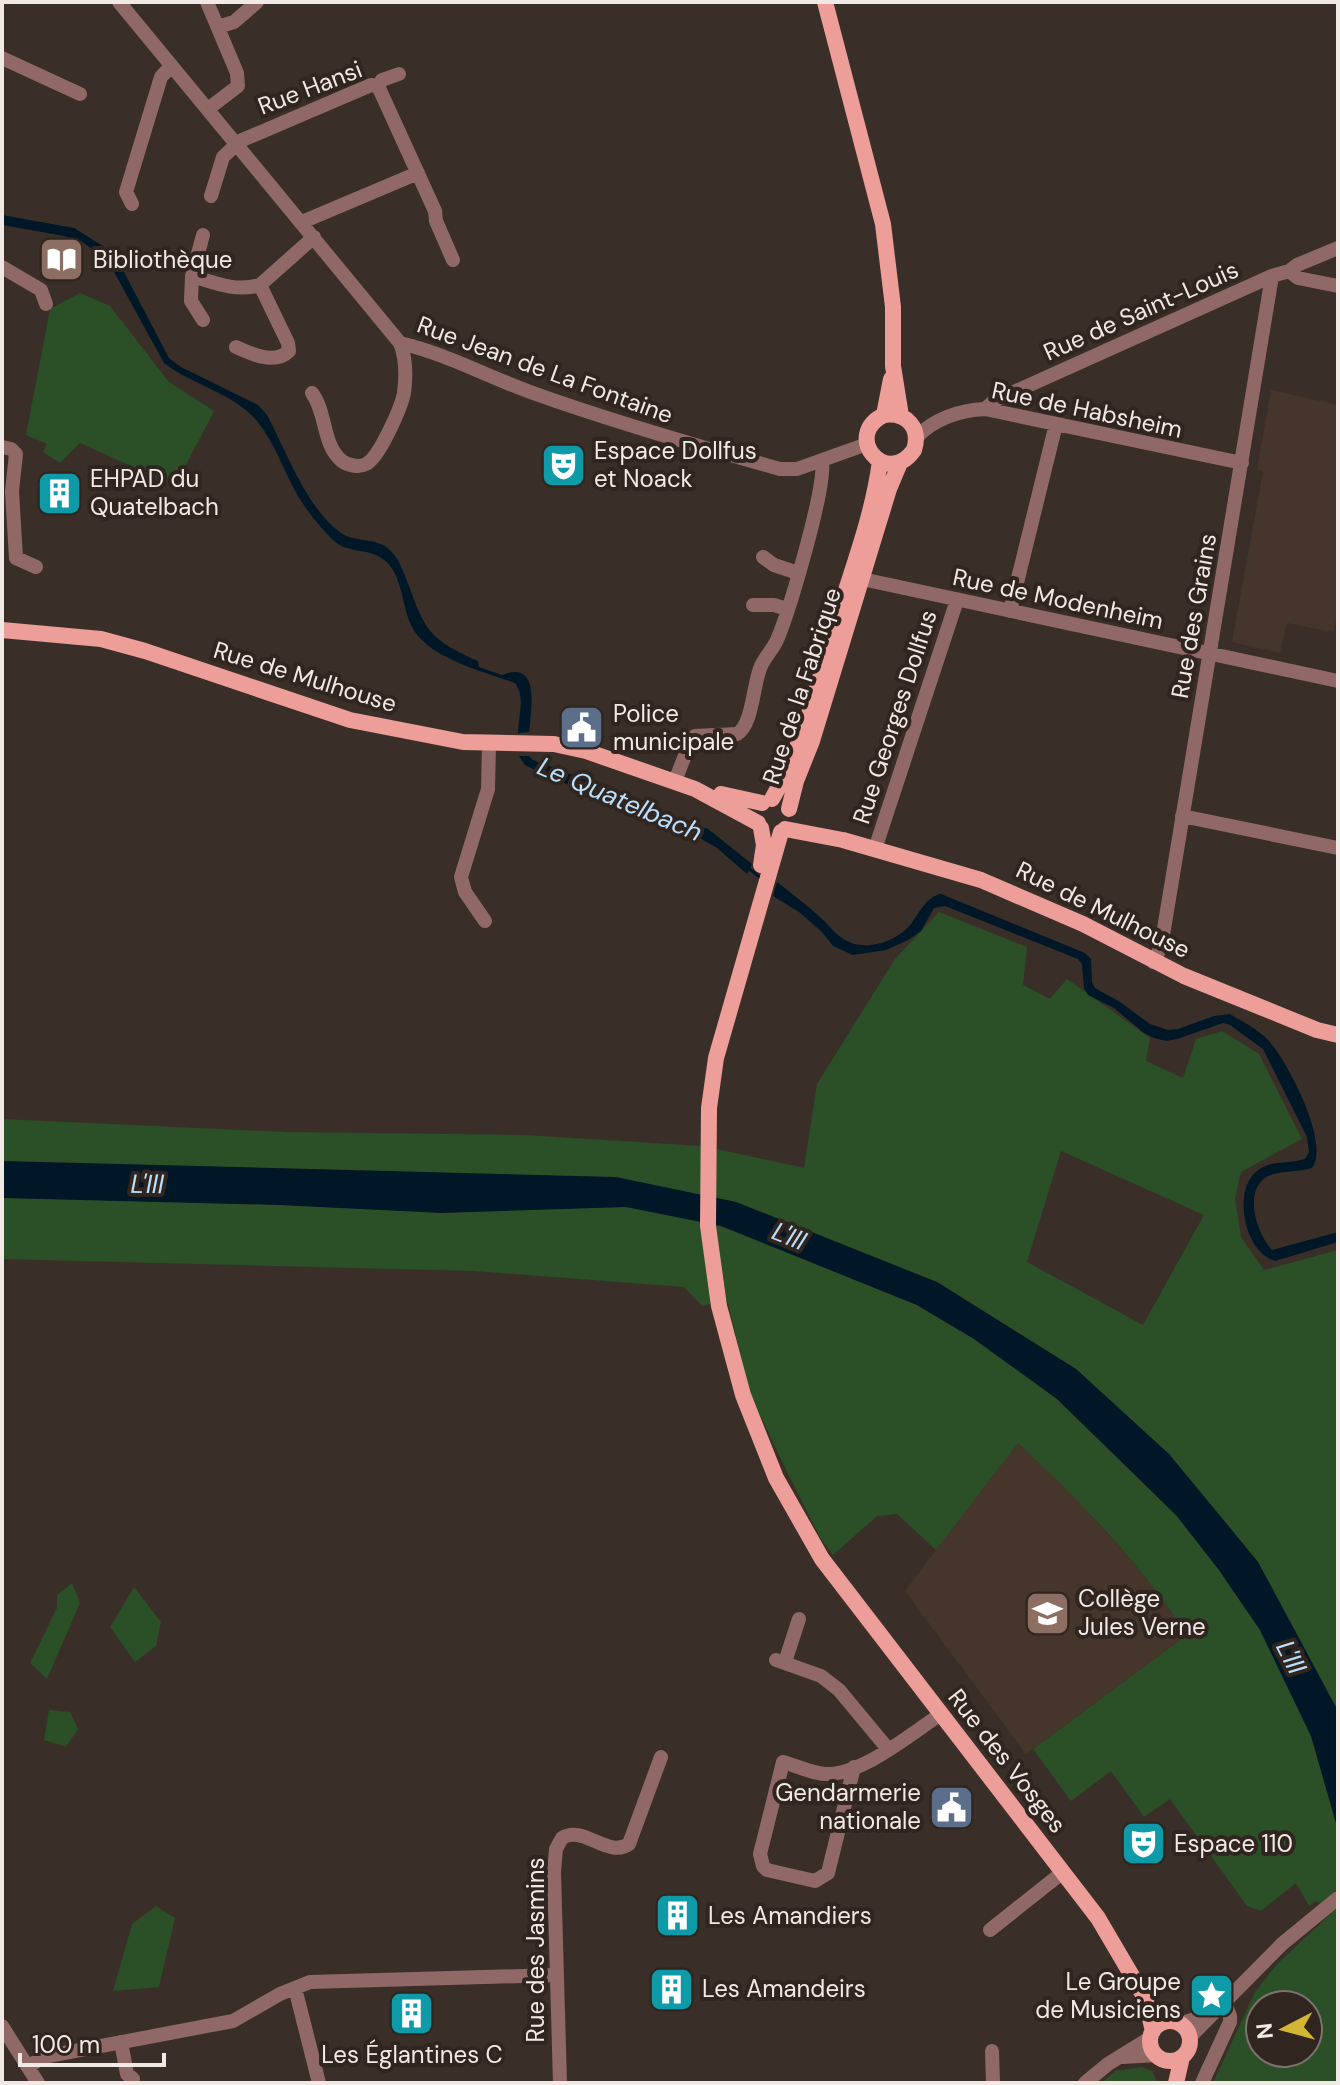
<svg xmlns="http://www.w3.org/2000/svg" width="1340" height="2085" font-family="'DM Sans',sans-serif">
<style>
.built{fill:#46352a}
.green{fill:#2b4f26;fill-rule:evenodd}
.water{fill:#001727}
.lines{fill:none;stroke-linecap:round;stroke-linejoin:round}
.stream{stroke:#001727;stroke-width:3}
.minor{stroke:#906966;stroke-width:14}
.major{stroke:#ed9e98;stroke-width:16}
.labels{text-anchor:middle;stroke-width:8;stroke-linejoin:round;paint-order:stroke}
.street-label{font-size:24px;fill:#f1e9e5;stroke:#30251f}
.poi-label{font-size:24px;fill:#f1e9e5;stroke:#30251f;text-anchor:start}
.water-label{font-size:26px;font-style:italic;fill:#b9e0fc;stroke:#30251f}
</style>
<rect width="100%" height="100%" fill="#3a2f28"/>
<path class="built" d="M1271 390 1338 405V613L1333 632 1287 623 1280 653 1232 642 1263 472 1257 469Z
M1018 1442 1070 1492 1159 1591 1187 1635 1026 1754 905 1591Z"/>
<path class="green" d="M80 293 110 306 169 382 214 411 175 486 80 443 60 463 43 452 47 444 26 435 50 309Z
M939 912 1027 947 1023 985 1050 999 1067 979 1150 1038 1146 1061 1183 1078 1196 1039 1222 1031 1259 1054 1302 1139 1241 1172 1235 1198 1241 1237 1264 1270 1338 1250V1711L1258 1562 1169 1454 1076 1369 937 1282 736 1202 703 1195V1223L721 1226 917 1305 974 1339 1057 1399 1176 1515 1219 1570 1260 1630 1311 1736 1338 1830V1888L1320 1904 1316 1901 1309 1906 1296 1883 1261 1911 1247 1906 1170 1799 1144 1817 1111 1771 1071 1801 1033 1749 1187 1635C1141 1563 1080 1502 1018 1443L936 1550 897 1514 877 1516 833 1555 821 1539 787 1472 750 1393 727 1300 702 1306 684 1287 475 1271 2 1259V1119L286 1132 524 1135 703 1146 804 1168 817 1084 895 959ZM1061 1151 1204 1215 1143 1325 1027 1262Z
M72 1583 80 1603 47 1679 30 1663 57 1608V1595Z
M134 1587 161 1622 156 1646 135 1662 110 1627Z
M49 1710 70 1712 78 1729 66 1747 44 1740Z
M156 1906 175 1918 159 1987 113 1991 132 1924Z
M1338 1907V2083H1213L1255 1992 1276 1965ZM1260 2005H1308V2053H1260Z
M1142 2067 1152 2071 1158 2083H1102L1115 2071Z"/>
<path class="water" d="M2 215 74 228 114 253 169 358 181 367 258 405 267 415C287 452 306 508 341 533 357 544 377 536 391 551 401 562 405 576 410 589 426 634 434 641 478 661L479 667 502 675C541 659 531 710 529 732L518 733C518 716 526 698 515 683 485 672 426 658 411 625 403 608 402 582 391 567 374 544 349 557 332 539 320 527 307 511 298 496 284 472 275 443 257 421 234 393 192 385 164 363L108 261 81 241 64 236 2 225Z
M519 756H529L533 760 586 780 670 818 708 829 752 864 747 874 717 848 693 834 666 828 535 770 525 765Z
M777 882C792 894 807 905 821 918 830 926 837 937 849 942 870 951 898 940 911 924 919 913 927 896 941 894L1085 953 1091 959 1092 982 1095 988 1120 1002 1150 1024 1168 1030 1178 1029 1214 1016 1230 1014C1241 1021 1256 1028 1266 1038 1286 1057 1331 1144 1312 1168 1299 1172 1278 1171 1268 1176 1242 1190 1257 1234 1272 1250L1338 1232V1242L1275 1261C1244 1252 1232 1190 1257 1171 1270 1160 1289 1164 1305 1159L1309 1152 1307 1137 1263 1049 1230 1025 1223 1023 1177 1039 1166 1041 1154 1038 1144 1033 1114 1008 1088 995 1084 988 1082 964 1078 959 945 906 934 908 921 931 908 940 886 950 853 955 833 946 822 932 799 912 773 896Z
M2 1161 616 1177 736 1202 937 1282 1076 1369 1169 1454 1258 1562 1338 1711V1830L1311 1736 1260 1630 1219 1570 1176 1515 1057 1399 974 1339 917 1305 721 1226 626 1207 442 1213 279 1205 2 1198Z"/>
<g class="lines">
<path class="stream" d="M748 868 761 878"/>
<path class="minor" d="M119 2 400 343C406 358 406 378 404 393 401 408 379 458 366 464 359 468 347 465 342 461 322 445 327 413 312 393
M207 2 237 73 238 86 208 109
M218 27 234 22 257 2
M2 58 80 94
M378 86 435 211 436 221 453 260
M211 196 223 157 240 141 371 85 378 86 382 80 399 74
M132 204 126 192 161 77 171 66
M302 222 418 173
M2 267 41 290 46 304
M1289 271 1297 265 1338 248
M192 276 203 235
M260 285 314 237
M203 320 191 301 192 276C215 283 236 292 260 285L288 343 289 351C275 365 251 354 236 347
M400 343C447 354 488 377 533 393 614 422 697 446 780 469H797L867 444
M985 409 994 401 1272 276 1289 271 1298 278 1338 286
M916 438C933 419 960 410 985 409L1242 463
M2 447 11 449 16 454 12 491 16 558 36 567
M763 557 774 565 798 573
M862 579 1338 681
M753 605H774L787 609
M1010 611 1056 424
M675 781 691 740 695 736 737 734C753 725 753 683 761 666 765 657 773 649 777 640 789 612 826 488 822 462
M1182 816 1338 848
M875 849 957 600
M485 921 465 892 461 877 488 789 489 744
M1153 962 1161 947 1272 276
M776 1660 821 1676 839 1690 888 1749
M785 1662 799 1619
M854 1767 828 1873 815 1881 767 1870 763 1866 760 1854 783 1762C797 1766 811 1773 825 1774 861 1776 912 1733 941 1714
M990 1930 1063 1872
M295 1988 319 2083
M1179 2024 1211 2014
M2 2026 38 2083
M1189 2038 1282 1944 1338 1898
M121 2042 127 2074 133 2079
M992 2051 993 2083
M1123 2057 1156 2055
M28 2067 43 2057 233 2021 280 1994 310 1982 557 1975
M560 2083 554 1872 556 1849 562 1838C583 1824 608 1859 629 1844L661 1757
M1085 2083 1108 2064 1150 2038
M1202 2083 1230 2022V2016L1225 2003"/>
<path class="major" d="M825 2 883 224 893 307V366L901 416
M884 415C907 412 921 428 914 450 886 489 842 435 884 415L891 379
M2 630 101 639 145 651 350 720 463 742 554 744 586 751 695 789 758 823
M721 794 762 803
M772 799C805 743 820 677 838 615 854 564 873 514 880 461
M789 809 796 781 812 741 889 489 900 463
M761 828 764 845 761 865
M785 829 843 840 981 880 1083 924 1184 976 1317 1030 1338 1035
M781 832 716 1058 709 1108 708 1226 719 1306 743 1395 776 1478 822 1559 1098 1918 1145 1998 1153 2031
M1150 2041a20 20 0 1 1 40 0a20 20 0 1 1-40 0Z
M1176 2083 1182 2057"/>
</g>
<defs>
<symbol id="library-square" viewBox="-11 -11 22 22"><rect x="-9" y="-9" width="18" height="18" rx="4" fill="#8d6e63" stroke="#30251f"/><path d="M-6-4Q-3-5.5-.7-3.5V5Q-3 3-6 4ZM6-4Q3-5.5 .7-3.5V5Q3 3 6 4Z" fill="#fff"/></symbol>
<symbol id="theatre-square" viewBox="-11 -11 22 22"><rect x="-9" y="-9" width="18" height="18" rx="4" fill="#0f9aa8" stroke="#30251f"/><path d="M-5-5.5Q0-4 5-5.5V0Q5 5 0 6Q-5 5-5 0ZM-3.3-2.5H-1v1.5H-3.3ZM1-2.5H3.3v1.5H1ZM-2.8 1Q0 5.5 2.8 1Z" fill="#fff"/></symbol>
<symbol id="building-square" viewBox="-11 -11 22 22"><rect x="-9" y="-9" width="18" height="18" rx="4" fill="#0f9aa8" stroke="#30251f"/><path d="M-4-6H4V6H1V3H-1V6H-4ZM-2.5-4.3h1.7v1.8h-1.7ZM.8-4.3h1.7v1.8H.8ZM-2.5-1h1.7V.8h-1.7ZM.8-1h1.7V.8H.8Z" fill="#fff"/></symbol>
<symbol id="civic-square" viewBox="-11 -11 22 22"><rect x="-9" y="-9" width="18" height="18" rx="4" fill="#5c6f8a" stroke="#30251f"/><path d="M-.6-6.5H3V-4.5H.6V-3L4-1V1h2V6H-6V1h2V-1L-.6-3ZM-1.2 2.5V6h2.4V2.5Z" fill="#fff"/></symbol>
<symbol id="school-square" viewBox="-11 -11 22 22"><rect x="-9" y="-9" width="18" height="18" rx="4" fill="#8d6e63" stroke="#30251f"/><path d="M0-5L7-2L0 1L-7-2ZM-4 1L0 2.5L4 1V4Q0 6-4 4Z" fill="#fff"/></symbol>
<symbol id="sight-square" viewBox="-11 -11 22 22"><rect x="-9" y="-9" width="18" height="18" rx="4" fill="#0f9aa8" stroke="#30251f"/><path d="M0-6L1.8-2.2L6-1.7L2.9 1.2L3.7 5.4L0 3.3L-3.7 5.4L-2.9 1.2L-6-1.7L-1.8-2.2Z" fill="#fff"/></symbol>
</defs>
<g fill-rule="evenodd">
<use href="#library-square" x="36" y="234" width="51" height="51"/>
<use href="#theatre-square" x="538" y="440" width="51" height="51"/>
<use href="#building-square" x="34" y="468" width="51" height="51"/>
<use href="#civic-square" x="556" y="702" width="51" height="51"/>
<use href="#school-square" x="1022" y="1588" width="51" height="51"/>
<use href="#civic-square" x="926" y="1782" width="51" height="51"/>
<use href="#theatre-square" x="1118" y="1818" width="51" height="51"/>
<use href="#building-square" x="652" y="1890" width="51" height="51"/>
<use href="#building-square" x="646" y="1964" width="51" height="51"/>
<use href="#sight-square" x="1186" y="1970" width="51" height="51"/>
<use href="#building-square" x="386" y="1988" width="51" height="51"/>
</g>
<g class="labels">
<g class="street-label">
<text transform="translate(310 88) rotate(-21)" y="8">Rue Hansi</text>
<text transform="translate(1141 311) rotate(-24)" y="8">Rue de Saint-Louis</text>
<text transform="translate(545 370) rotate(20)" y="8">Rue Jean de La Fontaine</text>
<text transform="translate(1087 410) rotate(12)" y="8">Rue de Habsheim</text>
<text transform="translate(1058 599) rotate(12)" y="8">Rue de Modenheim</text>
<text transform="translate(1194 616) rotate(-80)" y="8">Rue des Grains</text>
<text transform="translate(305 677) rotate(17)" y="8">Rue de Mulhouse</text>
<text transform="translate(802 686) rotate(-72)" y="8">Rue de la Fabrique</text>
<text transform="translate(895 717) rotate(-72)" y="8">Rue Georges Dollfus</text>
<text transform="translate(1103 910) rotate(26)" y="8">Rue de Mulhouse</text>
<text transform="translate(1007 1761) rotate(52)" y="8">Rue des Vosges</text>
<text transform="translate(536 1950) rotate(-90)" y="8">Rue des Jasmins</text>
</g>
<g class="poi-label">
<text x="93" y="268">Bibliothèque</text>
<text x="594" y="459">Espace Dollfus<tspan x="594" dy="28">et Noack</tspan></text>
<text x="90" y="487">EHPAD du<tspan x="90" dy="28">Quatelbach</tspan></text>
<text x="613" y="722">Police<tspan x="613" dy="28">municipale</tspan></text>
<text x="1078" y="1607">Collège<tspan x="1078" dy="28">Jules Verne</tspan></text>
<text x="921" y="1801" text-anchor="end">Gendarmerie<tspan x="921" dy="28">nationale</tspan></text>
<text x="1174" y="1852">Espace 110</text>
<text x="708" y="1924">Les Amandiers</text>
<text x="1181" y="1990" text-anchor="end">Le Groupe<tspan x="1181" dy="28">de Musiciens</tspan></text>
<text x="702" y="1997">Les Amandeirs</text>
<text x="412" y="2063" text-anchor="middle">Les Églantines C</text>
</g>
<g class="water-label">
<text transform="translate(620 799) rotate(23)" y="9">Le Quatelbach</text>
<text transform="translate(147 1184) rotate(1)" y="9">L'Ill</text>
<text transform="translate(789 1236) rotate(22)" y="9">L'Ill</text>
<text transform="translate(1291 1657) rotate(63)" y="9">L'Ill</text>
</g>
</g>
<rect width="1340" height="2085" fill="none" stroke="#f1e9e5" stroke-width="8"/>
<g transform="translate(1284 2029) rotate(264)"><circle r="38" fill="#30251f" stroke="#7d736e" stroke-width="2"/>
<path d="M0-6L14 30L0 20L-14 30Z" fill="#d4b635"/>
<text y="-12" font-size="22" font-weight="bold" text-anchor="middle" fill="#f1e9e5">N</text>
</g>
<path d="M20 2053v12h144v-12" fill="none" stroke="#f1e9e5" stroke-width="4"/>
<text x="32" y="2053" font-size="24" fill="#f1e9e5" stroke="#30251f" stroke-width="6" paint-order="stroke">100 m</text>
</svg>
